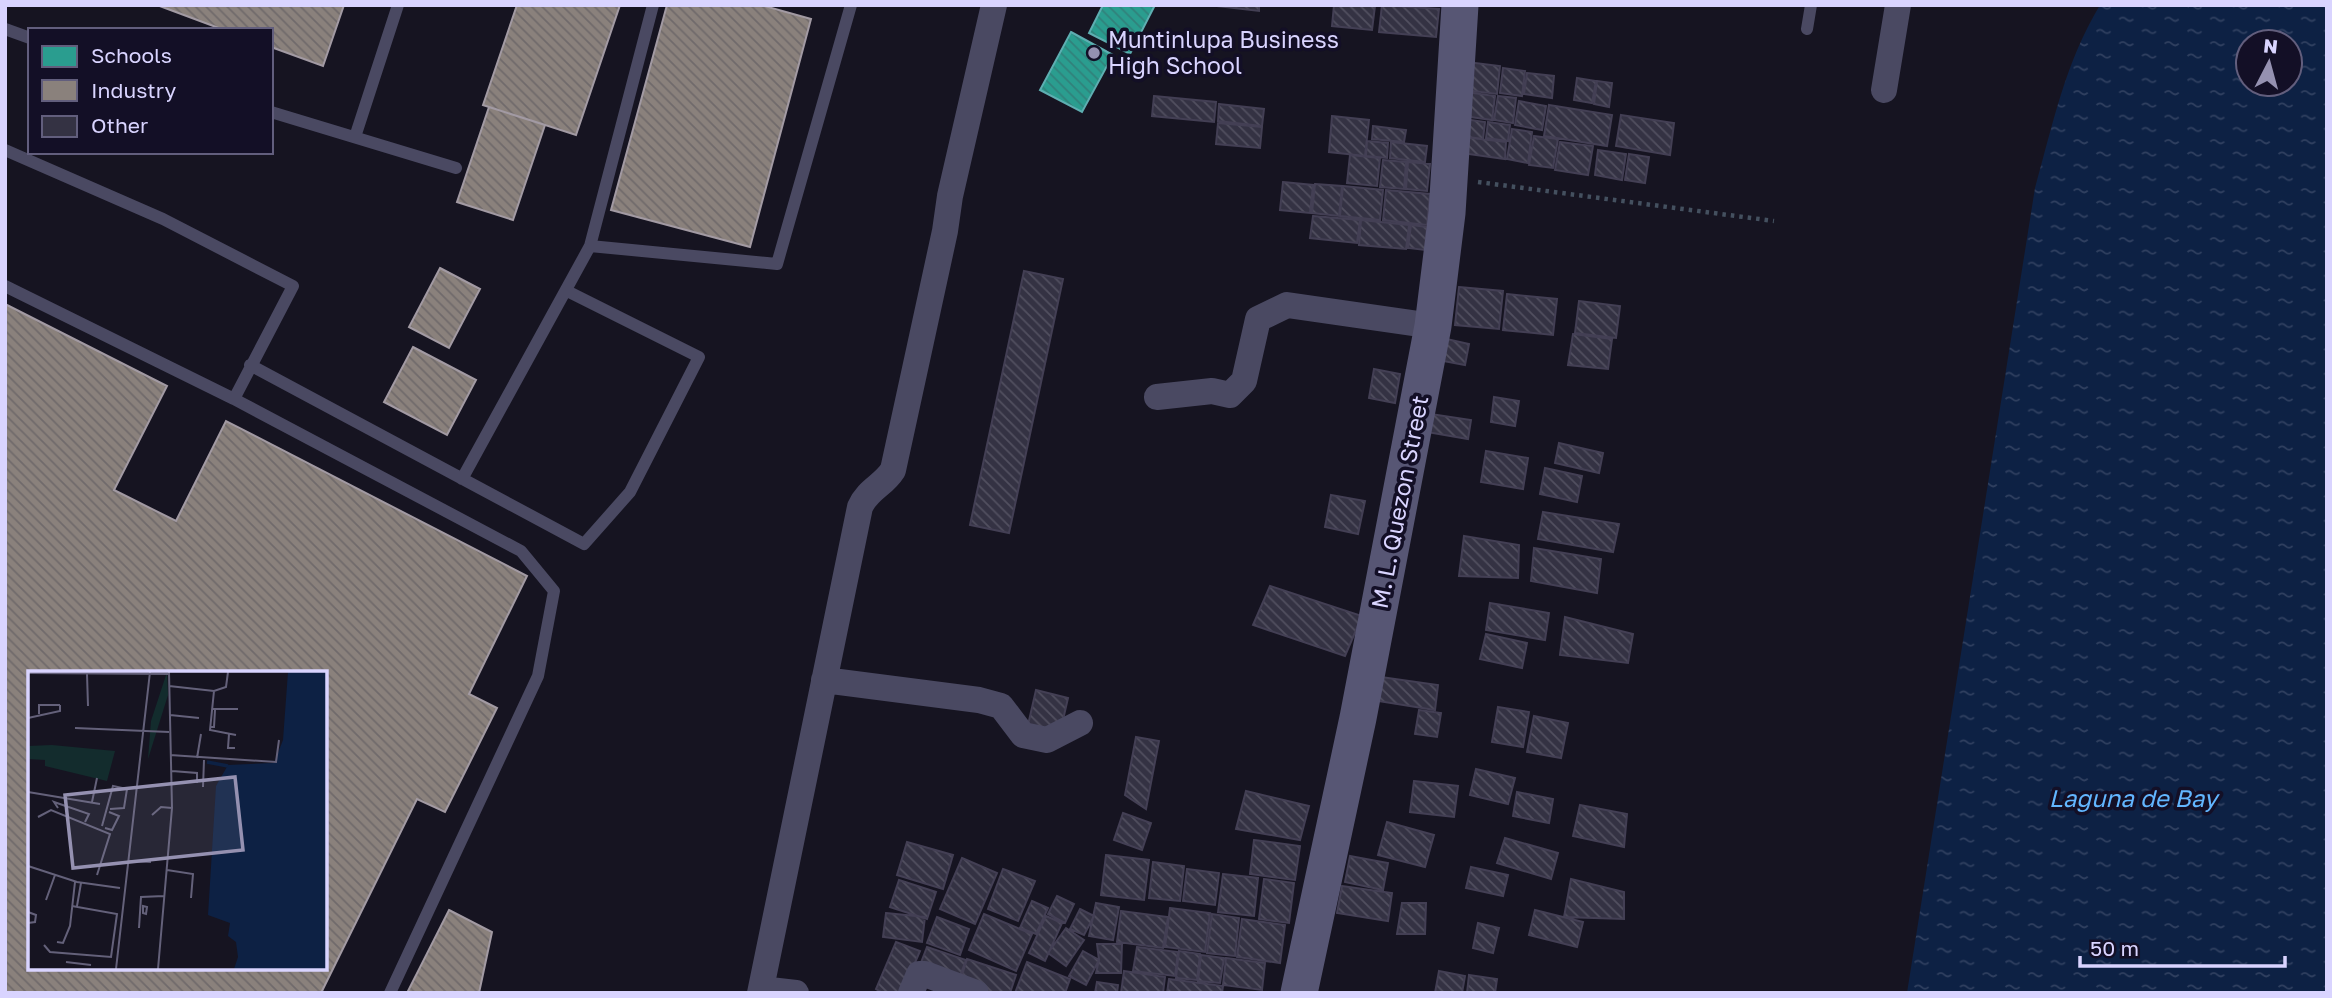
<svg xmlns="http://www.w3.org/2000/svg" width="2332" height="998" font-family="'Golos Text',sans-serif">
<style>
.water{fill:url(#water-ripples);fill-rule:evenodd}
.schools{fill:url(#schools-back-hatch);stroke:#5eaeb1;stroke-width:2}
.industry{fill:url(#industry-back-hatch);stroke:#a29aa3;stroke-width:2;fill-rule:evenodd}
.building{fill:url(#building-back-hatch);stroke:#433f54;stroke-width:2}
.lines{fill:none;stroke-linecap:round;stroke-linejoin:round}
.path{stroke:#44505f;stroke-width:4.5;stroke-dasharray:3.5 5;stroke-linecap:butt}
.lane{stroke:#4a4962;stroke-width:12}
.street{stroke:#4a4962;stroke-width:26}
.secondary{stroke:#575674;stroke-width:37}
.poi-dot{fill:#9591b1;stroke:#130f26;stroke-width:2.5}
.labels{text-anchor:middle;stroke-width:7;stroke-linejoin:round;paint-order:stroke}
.poi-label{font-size:23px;fill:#d9d4ff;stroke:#130f26;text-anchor:start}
.street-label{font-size:23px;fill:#d9d4ff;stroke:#130f26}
.water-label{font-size:24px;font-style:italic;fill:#62b6ff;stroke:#130f26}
.inset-river{fill:none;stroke:#0d2144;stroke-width:3.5}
.inset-road{fill:none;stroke:#64617a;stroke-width:2}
.view{fill:#9591b1;fill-opacity:0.15;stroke:#9591b1;stroke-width:3.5}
.inset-edge{fill:none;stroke:#d9d4ff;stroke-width:3.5}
</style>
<defs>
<pattern id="water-ripples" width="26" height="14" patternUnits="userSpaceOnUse" patternTransform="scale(1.75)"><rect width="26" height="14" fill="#0d2144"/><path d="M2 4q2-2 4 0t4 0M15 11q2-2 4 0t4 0" fill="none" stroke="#304060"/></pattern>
<pattern id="schools-back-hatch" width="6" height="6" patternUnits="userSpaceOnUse" patternTransform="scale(1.75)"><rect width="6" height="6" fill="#2a9d8f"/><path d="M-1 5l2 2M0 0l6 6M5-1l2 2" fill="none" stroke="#31817b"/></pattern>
<pattern id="industry-back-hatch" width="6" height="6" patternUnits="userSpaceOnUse" patternTransform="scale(1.75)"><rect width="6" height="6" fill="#8a817c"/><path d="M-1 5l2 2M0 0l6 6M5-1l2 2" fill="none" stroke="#706a6b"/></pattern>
<pattern id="building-back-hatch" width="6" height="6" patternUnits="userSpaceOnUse" patternTransform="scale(1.75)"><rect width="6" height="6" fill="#343243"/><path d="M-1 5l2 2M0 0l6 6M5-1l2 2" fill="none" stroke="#514f5f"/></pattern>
</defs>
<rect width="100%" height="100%" fill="#161421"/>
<path class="water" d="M2100 5H2327V993H1907L2035 188C2053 124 2065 63 2100 5ZM2248 42H2290V84H2248Z"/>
<path class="schools" d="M1103 5H1155L1130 54 1089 33Z
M1071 32 1113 55 1082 112 1040 90Z"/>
<path class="industry" d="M157 5H344L323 66 271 47V30H224Z
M517 5H620L576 135 483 105Z
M667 5H761L811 19 750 247 611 210Z
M489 107 545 125 513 220 457 202Z
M440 268 480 289 449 348 409 327Z
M5 304 167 386 114 490 176 521 226 421 527 576 469 694 497 708 445 812 417 799 322 991 325 993H5ZM30 673H326V968H30Z
M413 347 476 380 447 435 384 402Z
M449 910 492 932 479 993H407Z"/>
<path class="building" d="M1208 5H1259V11Z
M1334 5 1375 6 1372 30 1332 26Z
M1382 5 1439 9 1436 37 1379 32Z
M1467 62 1500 66 1497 94 1464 90Z
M1503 68 1525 71 1522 96 1500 93Z
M1527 73 1554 76 1552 98 1524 94Z
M1577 78 1596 81 1592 103 1574 100Z
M1597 81 1612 83 1609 107 1594 104Z
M1466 92 1495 96 1492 120 1463 116Z
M1154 96 1216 102 1214 122 1152 116Z
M1498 96 1516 98 1513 123 1494 120Z
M1519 101 1546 106 1542 130 1515 125Z
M1219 104 1264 109 1262 126 1218 121Z
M1549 105 1612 115 1607 146 1544 136Z
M1621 115 1674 123 1670 155 1616 146Z
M1332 116 1369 120 1365 156 1329 152Z
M1464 119 1485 122 1483 139 1461 136Z
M1488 122 1510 125 1508 141 1486 138Z
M1218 123 1262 127 1260 148 1216 144Z
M1373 126 1406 130 1404 142 1372 139Z
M1512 129 1532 132 1528 163 1507 159Z
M1534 136 1558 139 1553 168 1529 165Z
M1463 137 1506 142 1505 159 1461 153Z
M1367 141 1388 143 1387 158 1366 156Z
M1391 142 1427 146 1425 162 1390 158Z
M1560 142 1593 146 1588 175 1555 170Z
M1598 150 1626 154 1622 180 1595 175Z
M1629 154 1649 157 1645 183 1625 180Z
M1350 155 1380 158 1377 186 1347 183Z
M1383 160 1406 162 1404 189 1380 187Z
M1408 162 1430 164 1427 191 1406 189Z
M1283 182 1313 185 1310 213 1280 210Z
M1315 184 1342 186 1339 216 1312 213Z
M1343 186 1383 190 1380 220 1340 216Z
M1386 190 1430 194 1427 225 1383 220Z
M1313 216 1360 220 1357 243 1310 238Z
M1361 220 1409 225 1406 249 1359 245Z
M1411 225 1427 227 1425 250 1408 248Z
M1024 271 1063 279 1009 533 970 525Z
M1459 287 1503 291 1499 329 1455 325Z
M1507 294 1557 299 1553 335 1503 330Z
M1579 301 1620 306 1616 338 1575 333Z
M1573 334 1612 339 1608 369 1568 365Z
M1442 338 1469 344 1465 365 1438 360Z
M1374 369 1400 374 1395 403 1369 398Z
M1494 397 1519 401 1515 426 1491 422Z
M1424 413 1471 420 1468 439 1421 431Z
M1559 443 1603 453 1599 473 1555 463Z
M1486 451 1528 458 1523 489 1481 482Z
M1545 468 1582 476 1577 502 1540 494Z
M1331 495 1365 501 1358 534 1325 527Z
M1543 512 1619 524 1613 552 1538 539Z
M1464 536 1519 545 1518 578 1459 576Z
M1534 548 1601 559 1597 593 1531 581Z
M1270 586 1362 616 1345 656 1253 625Z
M1490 603 1549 613 1545 640 1486 630Z
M1565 617 1633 634 1628 663 1560 655Z
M1486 634 1527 643 1522 668 1480 659Z
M1381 677 1438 685 1435 710 1378 701Z
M1036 690 1068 698 1060 733 1028 725Z
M1498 707 1529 712 1523 747 1492 742Z
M1419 710 1441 713 1437 737 1415 734Z
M1534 716 1568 723 1561 758 1527 752Z
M1136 737 1159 741 1146 809 1125 795Z
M1476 769 1515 778 1508 804 1470 795Z
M1414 781 1458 786 1454 817 1410 812Z
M1246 791 1309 806 1300 840 1236 829Z
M1517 792 1553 799 1549 823 1513 816Z
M1580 805 1627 814 1624 847 1573 836Z
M1123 813 1151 823 1142 850 1114 840Z
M1387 822 1434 835 1425 867 1378 855Z
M1505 838 1558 853 1551 879 1497 863Z
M1254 840 1300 846 1295 880 1250 874Z
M907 842 953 855 943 889 897 875Z
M1106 855 1149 860 1144 900 1101 895Z
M1350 856 1388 863 1383 890 1345 882Z
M962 858 997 873 975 924 940 909Z
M1153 862 1184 866 1180 901 1149 898Z
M1471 867 1508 875 1503 896 1466 888Z
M1003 869 1035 881 1018 921 988 909Z
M1187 869 1219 873 1215 905 1183 901Z
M1223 874 1258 878 1254 916 1218 912Z
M1264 879 1294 883 1289 923 1259 919Z
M1571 879 1624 892V919L1564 917Z
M899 880 936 892 927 919 890 907Z
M1342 886 1392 893 1388 921 1337 913Z
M1057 896 1074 904 1065 923 1048 914Z
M1032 901 1048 908 1036 934 1020 928Z
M1096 903 1119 907 1113 940 1089 936Z
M1402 903H1426L1425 934H1397Z
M1170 908 1210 913 1205 952 1165 947Z
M1080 909 1094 916 1084 935 1070 929Z
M1535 910 1583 922 1577 947 1529 935Z
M1121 911 1168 917 1163 948 1117 942Z
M886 913 925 917 922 942 883 937Z
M984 914 1032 934 1016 971 969 950Z
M1212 914 1239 918 1235 956 1207 953Z
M1046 916 1062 923 1045 961 1029 953Z
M937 917 969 929 960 955 927 943Z
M1242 919 1285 925 1280 963 1237 957Z
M1478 923 1499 928 1493 953 1473 948Z
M1066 928 1084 940 1066 966 1048 953Z
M896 942 920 951 902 993H883L876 989Z
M1097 944H1122L1121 973H1096L1099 960Z
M927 947 966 960 958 981 919 968Z
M1137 947 1178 952 1175 976 1133 971Z
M1083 951 1099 960 1086 985 1069 976Z
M1179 951 1200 954 1197 980 1176 978Z
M1201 955 1224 958 1220 983 1198 981Z
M1226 958 1265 963 1262 990 1223 985Z
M967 959 1016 975 1010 993H990L960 982Z
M1027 962 1070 979 1065 993H1015Z
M1124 971 1165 977 1163 993H1121Z
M1439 971 1465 976 1462 993H1435Z
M1469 975 1497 979 1495 993H1467Z
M1169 979 1223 986 1222 993H1167Z
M1097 982 1118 985 1117 993H1095Z"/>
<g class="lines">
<path class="path" d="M1478 182 1774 221"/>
<path class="lane" d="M5 29 30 38
M1807 29 1811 5
M271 112 456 168
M355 137 398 5
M5 150 163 219 293 286 234 399
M590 246 777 264 851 5
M5 286 234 399 521 551 554 591 538 676 390 993
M250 365 584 544 630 492 699 357 567 291
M462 479 590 246 653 5"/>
<path class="street" d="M1884 90 1898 5
M1157 397 1212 391 1230 395 1244 381 1258 319 1287 305 1433 326
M824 680 979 700 1001 706 1023 735 1047 740 1080 723
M761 989 796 993
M760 993 860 507C868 489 883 486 893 470L945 231 950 196 994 5
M911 993 919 974H925L976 993"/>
<path class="secondary" d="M1299 993 1358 718 1433 326 1447 213 1460 5"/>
</g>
<circle class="poi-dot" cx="1094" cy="53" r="7"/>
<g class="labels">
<g class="poi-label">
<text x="1108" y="48">Muntinlupa Business<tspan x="1108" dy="26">High School</tspan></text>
</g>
<g class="street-label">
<text transform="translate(1400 502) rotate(-79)" y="8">M. L. Quezon Street</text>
</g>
<g class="water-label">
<text x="2133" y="807">Laguna de Bay</text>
</g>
</g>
<g transform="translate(28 671)">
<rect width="299" height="299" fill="#161421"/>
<path d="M139 1 140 24 120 88 123 50ZM24 74 87 80 79 110 17 95V89L0 88V75Z" fill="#132c2d"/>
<path d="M260 1H299V298H206L210 286 208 271 200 265 202 252 180 244 188 115 200 94 246 92 255 69Z" fill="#0d2144"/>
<path class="inset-river" d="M179 91 200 95"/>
<path class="inset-road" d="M0 2 141 3M59 3 60 35M141 15 186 20 198 16 200 1M186 20 182 59 208 64M184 38H210M11 43V34H32M142 44 171 47M0 47 32 40V34M182 56H186L187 39M47 57 141 61M201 63 200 77H207M142 84 248 91 251 69M169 87 173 63M144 100 169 102V112M175 116 176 89M0 121 72 133M64 131 69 107M30 137 26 131 61 143 57 151M124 144 133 136 144 137M10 146 23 139 82 163 69 204M74 155 85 115 99 118 96 137 82 138M77 157 84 159 91 145 81 141M100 190 123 191M0 195 49 211 92 217M139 199 165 203 163 227M18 229 27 204M49 235 53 212M115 235 119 236 118 243 115 242ZM0 241 8 244 7 251 0 252M111 257 113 226 136 225M29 271 35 272 42 255 47 211M16 274 22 281 83 286 89 243 44 235M38 291 63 294M88 298 122 1M130 298 144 137 141 1"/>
<path class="view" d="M207 106 215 179 45 197 37 124Z"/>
<rect width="299" height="299" class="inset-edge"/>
</g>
<rect width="2332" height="998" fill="none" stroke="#d9d4ff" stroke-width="14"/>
<rect x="28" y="28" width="245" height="126" fill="#130f26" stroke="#625e7d" stroke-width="2"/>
<rect x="42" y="46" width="35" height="21" fill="#2a9d8f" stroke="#625e7d" stroke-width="2"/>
<text x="91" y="63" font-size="21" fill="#d9d4ff">Schools</text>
<rect x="42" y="80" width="35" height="21" fill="#8a817c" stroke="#625e7d" stroke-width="2"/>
<text x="91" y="98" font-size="21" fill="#d9d4ff">Industry</text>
<rect x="42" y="116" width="35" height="21" fill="#343243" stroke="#625e7d" stroke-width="2"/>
<text x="91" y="133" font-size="21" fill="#d9d4ff">Other</text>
<g transform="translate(2269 63) rotate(6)"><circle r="33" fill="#130f26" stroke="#625e7d" stroke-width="2"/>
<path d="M0-5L12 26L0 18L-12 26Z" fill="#9591b1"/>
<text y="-10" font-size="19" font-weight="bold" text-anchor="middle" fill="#d9d4ff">N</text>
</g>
<path d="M2080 956v10h205v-10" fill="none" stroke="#d9d4ff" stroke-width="3.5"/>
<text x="2090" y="956" font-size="21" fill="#d9d4ff" stroke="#130f26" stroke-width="5" paint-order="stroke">50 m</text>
</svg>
